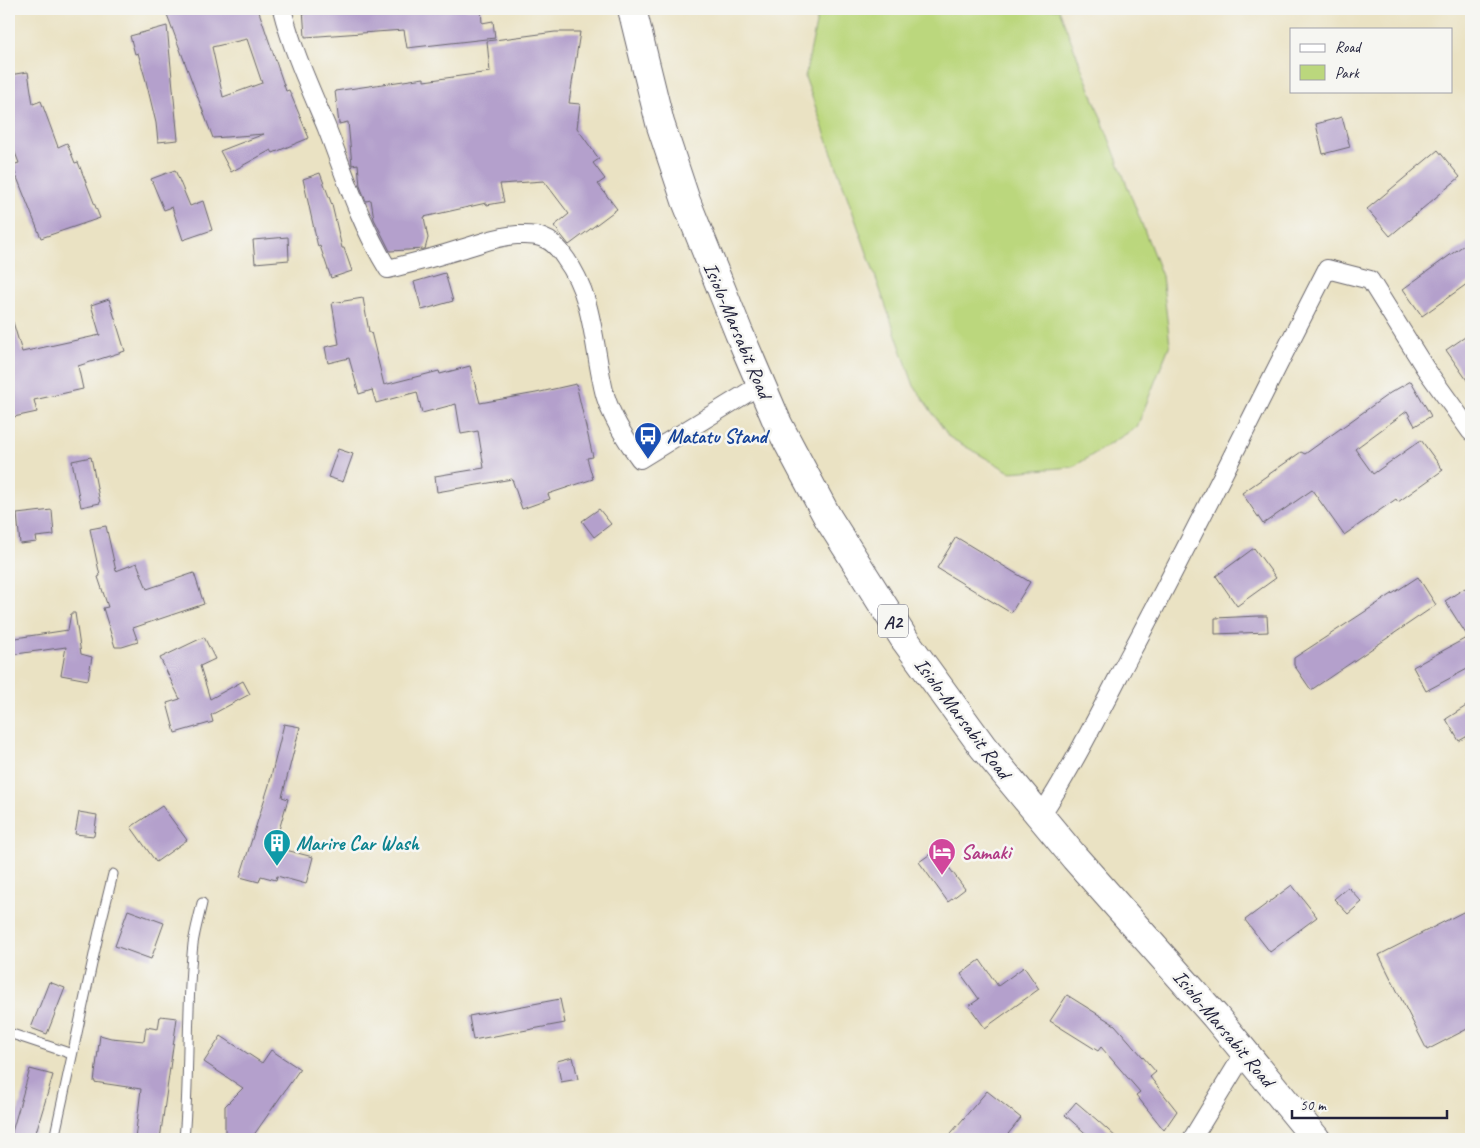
<svg xmlns="http://www.w3.org/2000/svg" width="1480" height="1148" font-family="Caveat,sans-serif">
<style>
.green{fill:#bbd77d;stroke:#6e7c5c}
.building{fill:#b4a0cc;fill-rule:evenodd}
.lines{fill:none;stroke-linecap:round;stroke-linejoin:round}
.service-casing{stroke:#68656b;stroke-width:11}
.minor-casing{stroke:#68656b;stroke-width:20}
.trunk-casing{stroke:#68656b;stroke-width:30}
.service{stroke:#fff;stroke-width:9}
.minor{stroke:#fff;stroke-width:18}
.trunk{stroke:#fff;stroke-width:28}
.labels{text-anchor:middle;stroke-width:5;stroke-linejoin:round;paint-order:stroke}
.shield{fill:#f6f6f2;stroke:#626272;stroke-width:1}
.shield-label{font-size:19px;font-weight:bold;fill:#22223b}
.street-label{font-size:20px;fill:#22223b;stroke:#f6f6f2}
.transit-label{font-size:20px;font-weight:bold;fill:#164399;stroke:#f6f6f2;text-anchor:start}
.culture-label{font-size:20px;font-weight:bold;fill:#0d838f;stroke:#f6f6f2;text-anchor:start}
.hotel-label{font-size:20px;font-weight:bold;fill:#b23c85;stroke:#f6f6f2;text-anchor:start}
</style>
<rect width="100%" height="100%" fill="#f6f6f2"/>
<filter id="ink" filterUnits="userSpaceOnUse"><feTurbulence type="fractalNoise" baseFrequency=".02" numOctaves="2"/><feDisplacementMap in="SourceGraphic" scale="10" xChannelSelector="R" yChannelSelector="G"/><feConvolveMatrix kernelMatrix="1 2 1 2 8 2 1 2 1" color-interpolation-filters="sRGB"/></filter>
<filter id="wash" filterUnits="userSpaceOnUse"><feTurbulence type="fractalNoise" baseFrequency=".0096" numOctaves="4" result="noise"/><feDisplacementMap in="SourceGraphic" scale="20" xChannelSelector="R" yChannelSelector="G"/><feGaussianBlur stdDeviation="1.12" result="paint"/><feColorMatrix in="noise" values="0 0 0 0 0 0 0 0 0 0 0 0 0 0 0 0 0 1.4 0 .05"/><feComposite in="paint" operator="in"/></filter>
<g filter="url(#wash)">
<rect width="100%" height="100%" fill="#eae2c3"/>
<path class="green" d="M825 9H1059L1162 276 1170 344 1137 427 1073 467 1010 472 949 437 914 386 805 77 818 14Z"/>
<g id="blocks">
<path class="building" d="M165 9H258L286 91 289 90 309 138 273 153 271 150 231 172 220 151 264 134 213 138ZM247 39 262 83 223 97 212 47Z
M303 9H481L482 23 493 21 495 38 407 48 404 30 305 37Z
M167 26 178 140 158 142 156 123 146 81 138 53 135 54 130 36Z
M555 32H580L569 103 580 104 577 128 599 159 593 163 605 179 598 184 617 209 569 245 554 226 569 214 544 181 500 184 504 202 487 205 486 203 424 217 428 238 425 249 390 251 374 219 371 200 366 201 360 186 358 164 352 165 348 122 339 124 335 91 424 78V81L490 72 487 41Z
M28 72 33 104 41 101 58 147 67 143 75 163 78 162 100 218 41 238 12 165 19 163 9 137V75Z
M1342 117 1350 147 1323 154 1316 124Z
M1438 150 1460 177 1390 236 1367 209Z
M175 170 190 206 203 201 212 230 183 240 172 207 164 210 151 179Z
M320 173 332 205 342 248H344L352 271 331 278 320 246 318 247 303 179Z
M288 237 289 260 255 263 253 240Z
M1471 240V281L1422 316 1403 289Z
M445 273 453 301 422 310 414 282Z
M363 298 369 332H371L384 385 439 371 440 374 470 366 480 403 536 393 576 384 593 457 587 458 593 479 548 494 550 499 522 509 512 479 437 492 435 476 484 468 478 431 461 434 456 404 422 413 417 392 376 403 372 390 359 394 349 358 328 363 325 347 339 344 332 303Z
M109 299 125 351 78 366 83 389 34 400 37 412 9 418V323L13 322 22 352 100 335 91 305Z
M1471 333V386L1446 350Z
M1411 381 1431 416 1415 426 1407 411 1355 449 1373 474 1421 440 1443 470 1398 502 1396 499 1344 535 1312 490 1263 524 1242 493 1301 452 1305 454 1390 393Z
M338 449 353 454 343 482 328 477Z
M91 457 100 503 81 507 72 461Z
M599 509 611 524 594 537 582 521Z
M52 510 54 535 36 537 37 542 20 544 17 514Z
M106 526 116 571 137 563 147 589 194 573 204 604 133 628 138 642 122 647H115L103 608 108 607 98 577 100 576 90 529Z
M956 537 1030 582 1011 613 937 568Z
M1254 548 1276 578 1237 606 1216 576Z
M1418 577 1436 605 1311 690 1294 665V658Z
M1465 588 1471 598V667L1426 691 1413 667 1468 637 1445 601Z
M71 613H75L81 654 92 657 88 680 61 675 66 647 9 655V639L68 630Z
M1259 616H1267L1268 632 1215 634V618Z
M204 637 215 659 200 666 210 699 243 681 250 694 211 715 213 722 175 733 167 703 180 699 160 658Z
M1471 703V734L1459 741 1446 719Z
M284 724 300 727 282 797 288 799 274 847 313 857 306 884 277 876 276 880 261 876 259 882 240 877 269 785Z
M162 806 187 840 156 862 131 827Z
M79 812 97 815 94 836 75 834Z
M936 850 965 889 948 902 919 862Z
M1292 885 1317 917 1270 952 1245 920Z
M1348 887 1362 902 1348 914 1334 899Z
M1471 908V1027L1427 1050 1379 955Z
M128 910 164 923 151 959 115 946Z
M980 960 998 986 1024 967 1039 989 985 1028 969 1006 979 999 961 974Z
M49 982 65 988 47 1034 31 1028Z
M1067 995 1115 1025 1156 1072 1150 1077 1177 1111 1164 1130 1136 1095 1140 1092 1101 1047 1098 1051 1050 1021Z
M560 999 565 1023 473 1040 469 1016Z
M160 1016 177 1018 160 1139H135L141 1089 94 1082 100 1035 111 1038 144 1041 146 1027 158 1029Z
M221 1036 262 1063 271 1050 300 1069 251 1139H225V1106L243 1088 204 1062Z
M573 1057 578 1079 561 1082 557 1061Z
M30 1069 53 1075 34 1139H10Z
M987 1091 1021 1118 1004 1139H946Z
M1076 1102 1097 1120 1118 1139H1092L1065 1115Z"/>
</g>
</g>
<g filter="url(#ink)">
<use href="#blocks" fill-opacity="0" stroke="#68656b" stroke-width="1"/>
<g class="lines">
<defs>
<path id="service" d="M9 1033 72 1054
M54 1139 100 927 113 874
M184 1139C190 1074 186 1009 193 944 195 930 199 917 202 903"/>
<path id="minor" d="M282 9C292 49 310 88 326 126 345 175 360 224 388 269 412 263 437 257 461 249 479 244 498 236 517 235 525 235 535 234 543 238 552 241 560 250 565 258 595 298 593 349 605 395 612 419 626 440 640 459L760 385
M1040 817C1073 766 1100 712 1128 658 1197 530 1260 399 1327 269L1370 280 1425 368 1471 432
M1192 1139 1245 1052"/>
<path id="trunk" d="M632 9 660 123 686 201 739 333 778 424 828 518 905 640 983 747 1075 858 1215 1016 1316 1139"/>
</defs>
<use href="#service" class="service-casing"/>
<use href="#minor" class="minor-casing"/>
<use href="#trunk" class="trunk-casing"/>
<use href="#service" class="service"/>
<use href="#minor" class="minor"/>
<use href="#trunk" class="trunk"/>
</g>
</g>
<defs>
<symbol id="bus-pin" viewBox="-11 -11 22 30"><path d="M0 17L-7.5 6A9.5 9.5 0 1 1 7.5 6Z" fill="#1a4fb4" stroke="#f6f6f2"/><path d="M-5-6H5V4H4V6H2V4H-2V6H-4V4H-5ZM-3.5-4V0h7V-4ZM-3.5 1.2v1.5H-2V1.2ZM2 1.2v1.5H3.5V1.2Z" fill="#fff"/></symbol>
<symbol id="building-pin" viewBox="-11 -11 22 30"><path d="M0 17L-7.5 6A9.5 9.5 0 1 1 7.5 6Z" fill="#0f9aa8" stroke="#f6f6f2"/><path d="M-4-6H4V6H1V3H-1V6H-4ZM-2.5-4.3h1.7v1.8h-1.7ZM.8-4.3h1.7v1.8H.8ZM-2.5-1h1.7V.8h-1.7ZM.8-1h1.7V.8H.8Z" fill="#fff"/></symbol>
<symbol id="hotel-pin" viewBox="-11 -11 22 30"><path d="M0 17L-7.5 6A9.5 9.5 0 1 1 7.5 6Z" fill="#d1479c" stroke="#f6f6f2"/><path d="M-6-4.5h1.5V1H6V5H4.5V3h-9V5H-6ZM-4 0a1.8 1.8 0 1 1 3.6 0ZM.5 0V-2.5h3Q6-2.5 6 0Z" fill="#fff"/></symbol>
</defs>
<g fill-rule="evenodd">
<use href="#bus-pin" x="632" y="420" width="32" height="43"/>
<use href="#building-pin" x="261" y="827" width="32" height="43"/>
<use href="#hotel-pin" x="926" y="836" width="32" height="43"/>
</g>
<g class="labels">
<rect class="shield" x="878" y="604.5" width="30" height="33" rx="4"/>
<g class="shield-label">
<text x="893" y="628">A2</text>
</g>
<g class="street-label">
<text transform="translate(738 330) rotate(67)" y="7">Isiolo-Marsabit Road</text>
<text transform="translate(963 718) rotate(53)" y="7">Isiolo-Marsabit Road</text>
<text transform="translate(1224 1028) rotate(50)" y="7">Isiolo-Marsabit Road</text>
</g>
<g class="transit-label">
<text x="667" y="443">Matatu Stand</text>
</g>
<g class="culture-label">
<text x="296" y="850">Marire Car Wash</text>
</g>
<g class="hotel-label">
<text x="961" y="859">Samaki</text>
</g>
</g>
<rect width="1480" height="1148" fill="none" stroke="#f6f6f2" stroke-width="30"/>
<rect x="1290" y="28" width="162" height="65" fill="#f6f6f2" stroke="#a1a1a9"/>
<rect x="1300" y="44" width="25" height="8" fill="#ffffff" stroke="#a1a1a9"/>
<text x="1335" y="52" font-size="15" fill="#22223b">Road</text>
<rect x="1300" y="65" width="25" height="15" fill="#bbd77d" stroke="#a1a1a9"/>
<text x="1335" y="78" font-size="15" fill="#22223b">Park</text>
<path d="M1292 1110v8h155v-8" fill="none" stroke="#22223b" stroke-width="2.5"/>
<text x="1300" y="1110" font-size="15" fill="#22223b" stroke="#f6f6f2" stroke-width="4" paint-order="stroke">50 m</text>
</svg>
